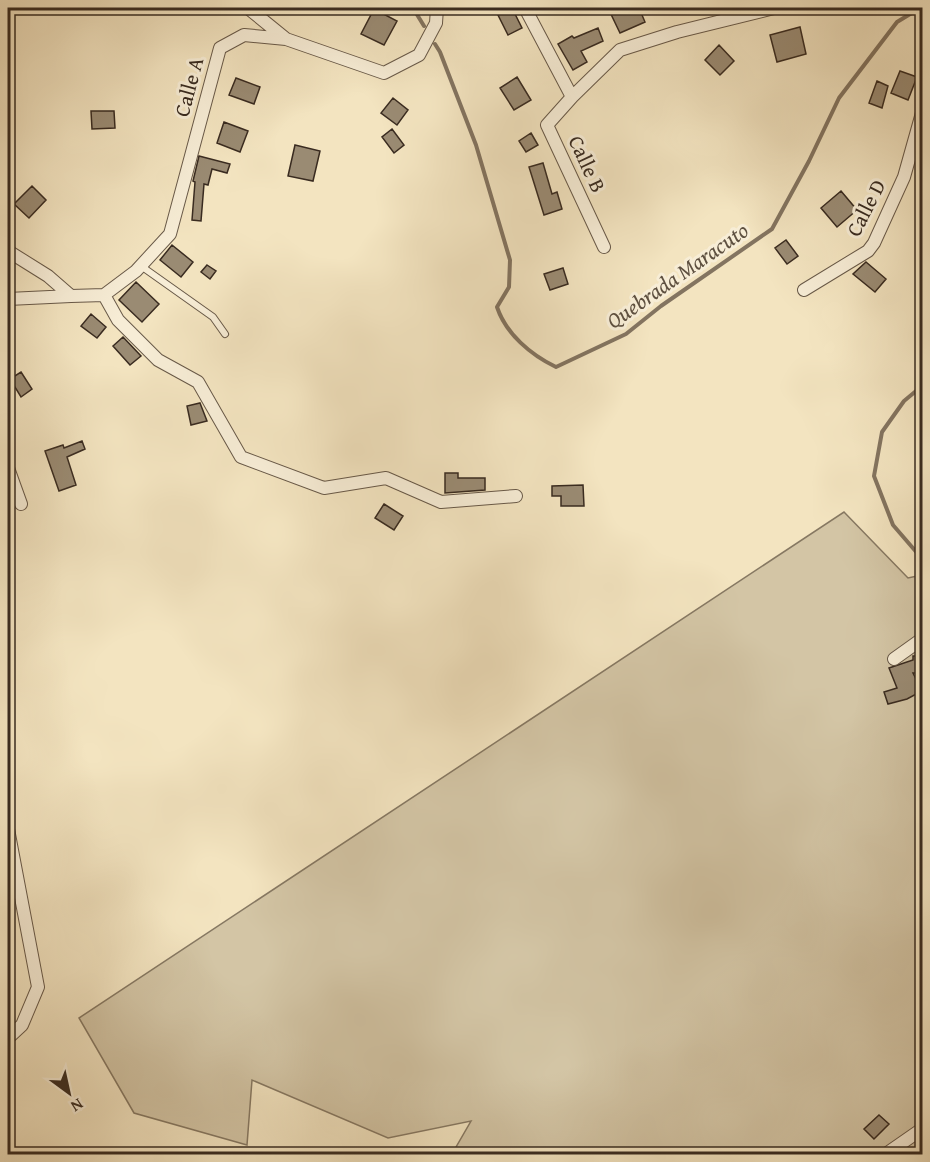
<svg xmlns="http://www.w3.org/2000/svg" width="930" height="1162" font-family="'Gentium Book Plus',serif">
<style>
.green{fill:#d3c5a5;stroke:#867862;stroke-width:1.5}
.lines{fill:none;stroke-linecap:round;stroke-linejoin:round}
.stream{stroke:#837460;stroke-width:4}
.building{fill:#9a8b73;stroke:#392b20;stroke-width:1.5}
.service-casing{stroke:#685948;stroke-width:8}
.minor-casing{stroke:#685948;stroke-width:14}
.service{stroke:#f7edd6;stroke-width:6}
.minor{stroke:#f7edd6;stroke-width:12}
.labels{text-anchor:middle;stroke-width:6;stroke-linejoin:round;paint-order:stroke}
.street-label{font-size:21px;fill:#392b20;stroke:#f7edd6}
.water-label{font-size:22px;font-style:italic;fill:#5e5040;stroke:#f7edd6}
</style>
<rect width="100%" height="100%" fill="#f3e4c0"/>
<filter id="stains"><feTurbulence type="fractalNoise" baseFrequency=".00333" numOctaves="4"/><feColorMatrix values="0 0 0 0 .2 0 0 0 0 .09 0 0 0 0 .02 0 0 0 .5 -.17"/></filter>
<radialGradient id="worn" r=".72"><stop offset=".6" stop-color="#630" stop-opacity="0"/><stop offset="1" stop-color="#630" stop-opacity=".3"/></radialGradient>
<path class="green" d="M844 512 908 578 922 575V1154H452L471 1121 388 1138 252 1080 247 1145 134 1113 79 1018Z"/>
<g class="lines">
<path class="stream" d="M413 8 424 26
M435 44 440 52 476 145 510 260 509 287 497 307C506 334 531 355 556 367L626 334 661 306 772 229 809 161 839 98 897 22 920 8
M922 386 904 401 882 432 874 476 893 525 918 554 922 553"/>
</g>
<path class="building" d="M512 8 522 28 508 35 498 15Z
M608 8H639L645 22 620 33Z
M374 9 397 21 384 45 361 34Z
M800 27 806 54 777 62 770 35Z
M598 28 603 41 581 51 587 62 573 70 558 44 572 36 574 38Z
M719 45 734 61 720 75 705 60Z
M900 71 917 77 908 100 891 93Z
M517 77 531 100 514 110 500 88Z
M236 78 260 87 254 104 229 95Z
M877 81 888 86 882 108 869 103Z
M393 98 408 110 397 125 381 113Z
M91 111H114L115 128 92 129Z
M224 122 248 131 240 152 217 143Z
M392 129 404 145 394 153 382 137Z
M531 133 538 145 526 152 519 141Z
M295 145 320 151 313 181 288 176Z
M199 156 230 164 227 173 212 169 208 185 204 184 201 221 192 220 195 182 193 181Z
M543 163 552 194 557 192 562 209 544 215 529 167Z
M32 186 46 200 29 218 14 204Z
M841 191 857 210 837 227 821 208Z
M786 240 798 256 787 264 775 248Z
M172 245 193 262 181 277 160 260Z
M866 262 886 279 875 292 853 274Z
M207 265 216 271 210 279 201 272Z
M563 268 568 284 550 290 544 274Z
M136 282 159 304 142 322 119 300Z
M91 314 106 327 97 338 81 326Z
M123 337 141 356 130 365 113 346Z
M21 372 32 389 21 397 10 379Z
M200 403 207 421 191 425 187 406Z
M82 441 85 449 67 457 76 485 59 491 45 451 63 445 64 448Z
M445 473H458V478H485V490L445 493Z
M583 485 584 506H561V496H552V486Z
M384 504 403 516 394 530 375 518Z
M913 656H922V673H913L922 691 907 699 888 704 884 692 897 688 889 668 913 660Z
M879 1115 889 1124 874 1139 864 1129Z"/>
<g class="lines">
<defs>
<path id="service" d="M141 266 213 317 225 334"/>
<path id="minor" d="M248 8 286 39
M525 8 572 97 547 125 604 247
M572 97 620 50 677 32 774 8
M8 251 48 276 71 296 104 295
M804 290 868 251 874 243 904 177 922 113
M104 295 136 271 170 234 220 48 244 35 286 39 384 73 419 55 436 23 437 8
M104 295 118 320 158 360 198 382 241 457 324 488 386 478 441 502 516 496
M8 299 71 296
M8 468 21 504
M894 659 922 639
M8 829 38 987 22 1025 8 1038
M886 1154 922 1129"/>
</defs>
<use href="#service" class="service-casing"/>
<use href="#minor" class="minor-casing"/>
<use href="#service" class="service"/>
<use href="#minor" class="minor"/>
</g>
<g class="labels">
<g class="street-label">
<text transform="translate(189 87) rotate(-75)" y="7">Calle A</text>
<text transform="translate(587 164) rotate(65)" y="7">Calle B</text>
<text transform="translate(866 208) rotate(-63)" y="7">Calle D</text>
</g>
<g class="water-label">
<text transform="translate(677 275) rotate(-35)" y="8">Quebrada Maracuto</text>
</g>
</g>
<rect width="930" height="1162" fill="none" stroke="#f3e4c0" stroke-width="30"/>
<rect x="9" y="9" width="912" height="1144" fill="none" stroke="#392b20" stroke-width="3"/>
<rect x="15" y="15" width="900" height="1132" fill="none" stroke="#392b20" stroke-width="1.5"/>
<g transform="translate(69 1093) rotate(147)" stroke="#f7edd6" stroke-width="4.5" paint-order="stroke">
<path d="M0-4.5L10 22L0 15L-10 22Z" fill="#392b20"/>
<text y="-9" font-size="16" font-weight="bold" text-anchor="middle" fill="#392b20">N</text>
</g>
<rect width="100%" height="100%" filter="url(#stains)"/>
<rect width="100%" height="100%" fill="url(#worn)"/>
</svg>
